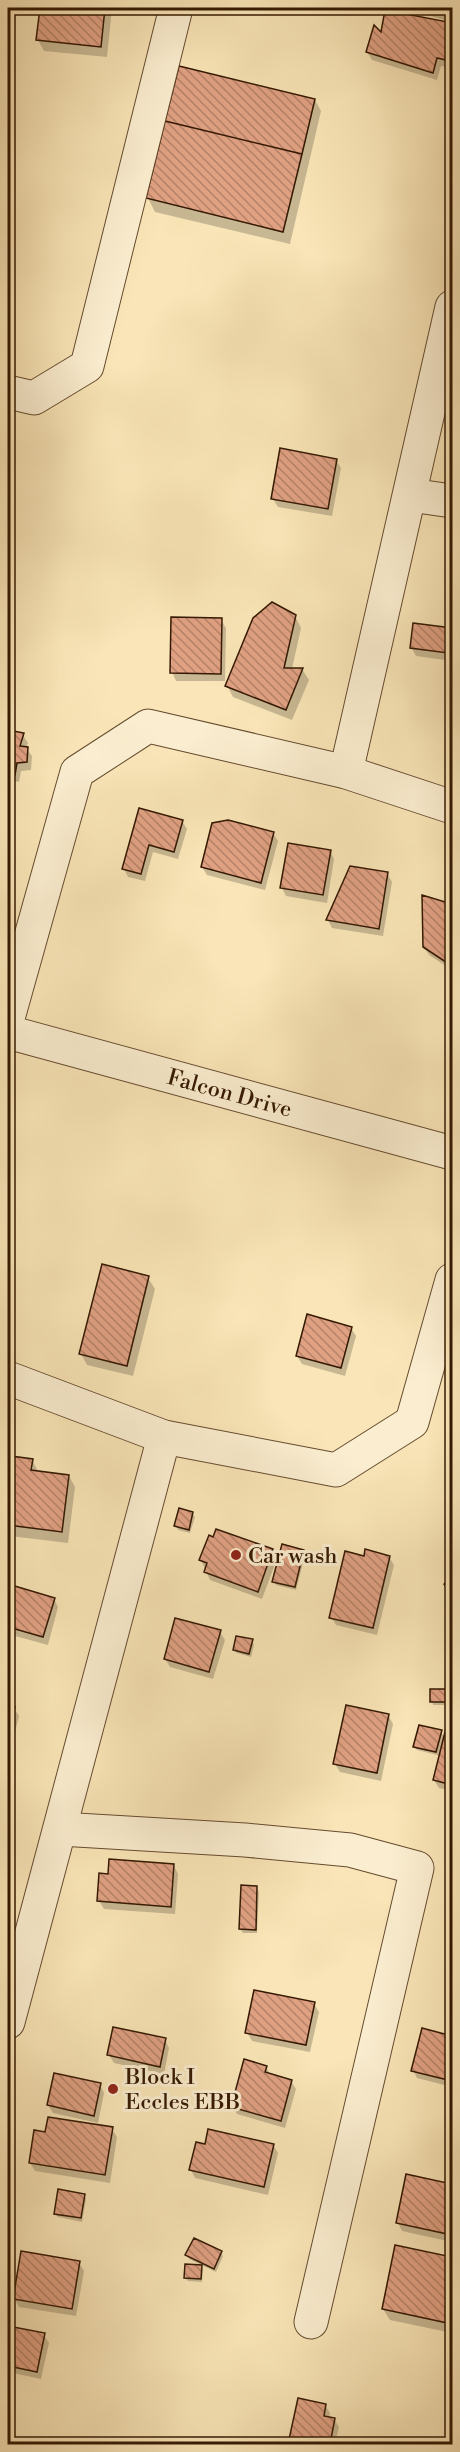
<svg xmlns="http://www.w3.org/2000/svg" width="460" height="2452" font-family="'Libre Bodoni',serif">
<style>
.shadow{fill:#0003}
.building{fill:url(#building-back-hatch);stroke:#341802;stroke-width:1.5}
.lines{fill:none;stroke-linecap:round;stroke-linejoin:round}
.minor-casing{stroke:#654b2f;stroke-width:35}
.minor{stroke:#fbeed0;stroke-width:33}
.poi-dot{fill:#8f2418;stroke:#fbeed0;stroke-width:2}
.labels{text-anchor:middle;stroke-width:6;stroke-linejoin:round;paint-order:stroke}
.street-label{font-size:22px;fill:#341802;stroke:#fbeed0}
.poi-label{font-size:22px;fill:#341802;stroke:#fbeed0;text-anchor:start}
</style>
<defs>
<pattern id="building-back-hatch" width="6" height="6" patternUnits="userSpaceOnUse" patternTransform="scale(1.5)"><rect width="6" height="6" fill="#e0a183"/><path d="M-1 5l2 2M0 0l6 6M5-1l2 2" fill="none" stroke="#b68269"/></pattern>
</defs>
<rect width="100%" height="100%" fill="#f9e5b7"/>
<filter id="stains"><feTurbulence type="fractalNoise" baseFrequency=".00333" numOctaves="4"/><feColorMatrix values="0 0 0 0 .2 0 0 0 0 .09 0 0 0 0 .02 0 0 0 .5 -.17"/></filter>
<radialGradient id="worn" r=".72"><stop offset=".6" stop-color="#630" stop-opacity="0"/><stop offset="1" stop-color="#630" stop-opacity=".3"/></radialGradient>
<path class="shadow" d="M41 8H112L107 57 44 51 38 40Z
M402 8H452V22Z
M447 24 452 32 450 44 452 47V68L441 66 437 80 372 60 367 52 382 35Z
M315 100 321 111 290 244 155 212 148 198Z
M336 460 341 468 332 516 278 507 273 499Z
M8 475 12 484 8 516Z
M295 616 301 628 292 669H302L309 680 292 720 233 697 227 685Z
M221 620 226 628 225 681H176L172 672Z
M451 630 452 661 416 656 411 647Z
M8 732 23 735 28 743 26 748 32 756 31 770 21 771 19 782 8 780Z
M140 810 182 821 187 829 178 859 153 852 145 881 128 877 124 869Z
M273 833 278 841 265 890 207 875 202 867Z
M330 851 334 859 327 903 286 896 282 888Z
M387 873 392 882 383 936 332 928 328 920Z
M423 897 452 906V970L429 955 424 947Z
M148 1278 155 1289 133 1376 87 1365 81 1354Z
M351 1328 356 1336 345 1376 302 1364 297 1356Z
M12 1457 32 1460 38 1471 69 1476 75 1487 68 1543 10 1536 8 1531V1495Z
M192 1513 195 1517 190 1533 178 1530 176 1526Z
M272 1551 277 1559 262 1599 210 1580 201 1560Z
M303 1551 305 1555 296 1590 276 1585 274 1581Z
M365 1557H389L394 1565 377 1635 336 1625 331 1617Z
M8 1586 54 1599 58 1607 48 1645 8 1634Z
M220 1632 225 1640 213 1679 170 1667 165 1659Z
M252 1641 254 1645 251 1657 237 1653 234 1650Z
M431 1690H452V1705H433Z
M8 1706 14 1708 19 1716 9 1757Z
M388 1715 393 1724 381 1781 340 1772 335 1764Z
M450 1718H452V1791L439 1788 434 1780 441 1756 417 1750 415 1747 441 1732 445 1739Z
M174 1866 178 1874 175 1914 104 1909 99 1901 109 1875Z
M256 1888 259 1892 257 1933H243L240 1929Z
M314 2004 319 2012 310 2052 252 2041 247 2032Z
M423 2030 452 2038V2087L417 2078 413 2070Z
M165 2040 169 2048 164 2074 114 2063 109 2055Z
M266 2067 271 2076 291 2081 296 2089 285 2128 237 2114 232 2106Z
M100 2085 104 2093 98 2123 53 2113 48 2105Z
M112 2129 117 2137 110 2183 35 2171 30 2163 47 2133Z
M273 2145 278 2153 268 2195 195 2178 191 2170Z
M408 2176 452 2185V2242L402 2231 398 2223Z
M84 2195 86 2199 82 2222 58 2217 55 2213Z
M397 2247 452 2258V2333L390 2320 383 2309Z
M221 2253 223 2256 216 2272 189 2259 187 2255Z
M79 2263 84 2271 76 2316 19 2307 14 2298Z
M201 2267 203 2270 202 2282 188 2281 185 2278Z
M8 2327 44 2335 49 2343 41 2379 8 2372Z
M300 2399 325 2405 330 2413 329 2418 334 2419 339 2427 335 2444H290Z"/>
<path class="building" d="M40 8H105L101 47 36 40Z
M385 10 448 22 446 39 452 43 450 61 437 58 433 73 366 52 374 25 381 32Z
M179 66 315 99 302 154 165 121Z
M165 121 302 154 283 232 146 198Z
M280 448 337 459 328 509 271 499Z
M272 602 296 615 284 668H303L286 710 225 686 253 618Z
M171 617 222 618 221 674 170 673Z
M413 623 452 628 448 653 410 648Z
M8 730 24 733 20 746 28 747 27 762 17 763 15 775 8 774Z
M139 808 183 820 174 852 149 845 141 874 122 869Z
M228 820 274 832 261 883 201 867 212 823Z
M288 843 331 850 323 895 280 888Z
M350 866 388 872 379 929 326 920Z
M422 895 452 904V966L423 947Z
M102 1264 149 1276 127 1366 79 1354Z
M307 1314 352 1327 341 1368 296 1356Z
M11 1456 33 1459 31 1470 69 1475 62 1532 8 1525V1482Z
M179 1508 193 1512 189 1530 174 1526Z
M216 1529 273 1549 258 1592 204 1572 207 1563 199 1560 209 1535 213 1537Z
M282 1544 304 1550 295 1587 272 1582Z
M365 1549 390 1556 373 1628 329 1618 345 1551 364 1556Z
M452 1577V1601L447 1594 449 1591 444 1584Z
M8 1584 55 1598 43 1637 8 1627Z
M175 1618 221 1630 209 1672 164 1659Z
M236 1636 253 1639 249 1654 233 1650Z
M430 1689H452V1702H430Z
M8 1705 15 1707 8 1737Z
M346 1705 389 1714 377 1773 333 1764Z
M449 1716 452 1717V1785L433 1780Z
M419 1725 442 1730 436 1752 413 1747Z
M109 1859 174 1864 171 1907 97 1901 99 1873 108 1874Z
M241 1885 257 1886 256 1930 239 1929Z
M254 1990 315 2002 306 2045 245 2033Z
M113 2027 166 2038 160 2067 107 2055Z
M422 2028 452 2036V2081L411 2071Z
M244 2059 267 2066 265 2072 292 2080 281 2121 231 2107Z
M54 2073 101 2083 94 2116 47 2105Z
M48 2117 113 2127 105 2175 29 2163 34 2130 45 2132Z
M208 2129 274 2144 264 2187 189 2170 196 2142 205 2144Z
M406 2174 452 2184V2235L396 2223Z
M58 2189 85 2194 81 2218 54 2214Z
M194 2238 222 2251 214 2269 185 2255Z
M395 2245 452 2257V2324L382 2309Z
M21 2251 80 2261 72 2309 13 2299Z
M185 2264 202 2265 201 2279 184 2278Z
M8 2326 45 2333 37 2372 8 2366Z
M298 2398 326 2404 324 2416 335 2418 330 2444H288Z"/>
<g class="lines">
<defs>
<g id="minor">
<path d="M8 392 34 398 87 366 176 8"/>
<path d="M410 495 452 501"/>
<path d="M346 772 452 307"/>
<path d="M8 1018 77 772 148 726 346 772 452 807"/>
<path id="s1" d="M8 1032 452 1153"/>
<path d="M8 1378 164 1437 336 1470 412 1422 452 1280"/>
<path d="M60 1829 245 1840 350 1850 417 1868 311 2322"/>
<path d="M8 2022 164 1437"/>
</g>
</defs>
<use href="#minor" class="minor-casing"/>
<use href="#minor" class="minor"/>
</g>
<g class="poi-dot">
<circle cx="236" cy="1555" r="6"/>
<circle cx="113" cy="2089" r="6"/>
</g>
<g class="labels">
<g class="street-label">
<text dy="8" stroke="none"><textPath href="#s1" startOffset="230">Falcon Drive</textPath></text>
</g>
<g class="poi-label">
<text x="248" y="1563">Car wash</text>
<text x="125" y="2084">Block I<tspan x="125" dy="25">Eccles EBB</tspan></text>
</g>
</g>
<rect width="460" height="2452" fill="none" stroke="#f9e5b7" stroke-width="30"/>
<rect x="9" y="9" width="442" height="2434" fill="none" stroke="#341802" stroke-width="3"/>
<rect x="15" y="15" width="430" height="2422" fill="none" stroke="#341802" stroke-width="1.5"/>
<rect width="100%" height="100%" filter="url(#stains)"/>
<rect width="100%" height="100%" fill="url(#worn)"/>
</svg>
